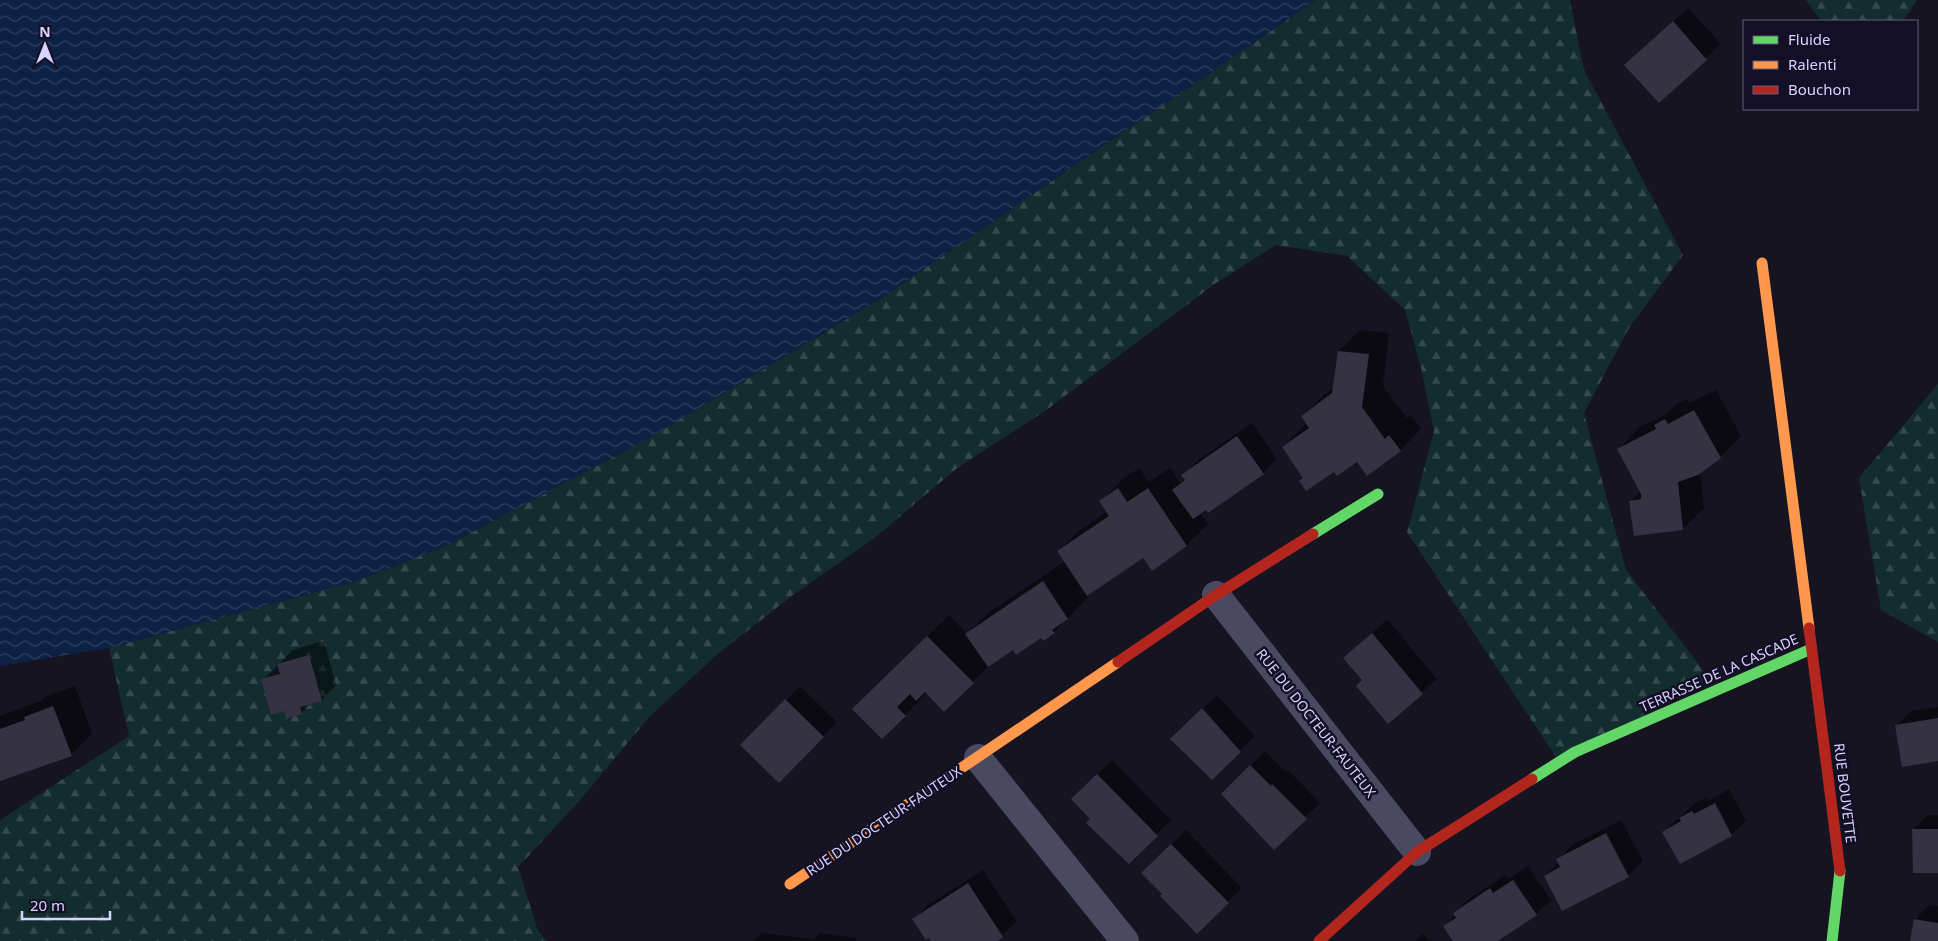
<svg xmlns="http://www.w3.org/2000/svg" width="1938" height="941" font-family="'Noto Sans',sans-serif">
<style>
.forest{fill:url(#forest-firs)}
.water{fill:url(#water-waves)}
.shadow{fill:#0007}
.building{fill:#343243}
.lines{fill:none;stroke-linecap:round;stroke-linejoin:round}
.street{stroke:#4a4962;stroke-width:28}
.fast{stroke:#63d668;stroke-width:11}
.slow{stroke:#ff974d;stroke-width:11}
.jam{stroke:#b3261e;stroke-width:11}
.labels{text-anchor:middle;stroke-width:5;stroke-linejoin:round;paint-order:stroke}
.street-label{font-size:14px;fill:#d9d4ff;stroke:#130f26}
</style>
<defs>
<pattern id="forest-firs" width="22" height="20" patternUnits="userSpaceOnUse" patternTransform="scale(1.25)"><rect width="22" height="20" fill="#132c2d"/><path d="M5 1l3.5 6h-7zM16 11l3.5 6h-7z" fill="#354a4c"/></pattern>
<pattern id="water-waves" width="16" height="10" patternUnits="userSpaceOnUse" patternTransform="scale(1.25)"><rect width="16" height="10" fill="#0d2144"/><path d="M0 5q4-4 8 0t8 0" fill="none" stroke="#304060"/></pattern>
</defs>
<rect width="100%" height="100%" fill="#161421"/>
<path class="forest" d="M1316 0H1570L1584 70 1683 255 1629 328 1584 413 1626 570 1710 679 1559 762 1407 532 1434 431 1421 368 1405 310 1347 256 1276 245 1216 283 1045 411 956 469 873 539 793 595 719 653 650 716 581 799 518 867 538 931 547 941H0V820L129 736 109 648 356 581 448 545 649 438 880 299Z
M1806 0H1917L1903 21H1821Z
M1938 384V642L1881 610 1859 478Z"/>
<path class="water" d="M0 0H1316L880 299 649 438 448 545 356 581 109 648 0 666Z"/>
<path class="shadow" d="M1688 8 1721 44 1659 101 1640 51Z
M1360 330 1389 333 1383 386 1407 418 1411 415 1421 429 1400 451 1357 461 1334 470 1305 477 1283 447 1307 423 1302 416 1324 395 1334 387 1339 351Z
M1716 390 1741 436 1720 457 1700 472 1704 508 1683 529 1630 502 1641 491 1619 449 1640 427 1665 415 1676 404 1687 399 1689 403Z
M1252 423 1277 459 1263 473 1200 512 1208 524 1187 545 1152 569 1143 556 1087 594 1088 597 1054 632 1013 648 993 662 944 710 927 693 882 738 854 709 949 615 967 634 988 613 1065 561 1058 551 1080 530 1108 511 1101 501 1122 480 1139 468 1149 482 1170 468 1180 483 1185 478 1183 476 1197 461Z
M1387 619 1437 679 1388 722 1363 680 1345 658Z
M324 641 336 685 322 700 312 702 302 713 285 710 263 680 293 650Z
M75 686 92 734 71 755 0 780V716L41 701 46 696Z
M800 686 837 722 779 781 742 745Z
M1217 695 1255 736 1212 778 1172 739Z
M1938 707V760L1896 726 1911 711Z
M1265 751 1286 772 1288 770 1320 803 1274 848 1223 794Z
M1112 760 1171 820 1129 862 1087 823 1092 819 1072 799Z
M1729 789 1746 821 1731 835 1663 832 1695 803 1707 797 1708 801Z
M1928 815H1938V872L1914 829Z
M1621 820 1643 861 1628 876H1545L1559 862 1558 859 1572 845Z
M1186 830 1242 888 1197 932 1143 873Z
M1528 866 1551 900 1536 914 1495 941H1454L1444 926 1455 915 1454 913 1469 899 1505 875 1508 879Z
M983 870 1017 922 995 941H933L914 919 928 905Z
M1930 905 1938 906V941H1912L1915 919Z
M762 933 813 939 820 933 856 938V941H754Z
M1423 934 1430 941H1415Z"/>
<path class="building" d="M1673 21 1707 60 1659 103 1624 65Z
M1338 351 1369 354 1362 407 1385 439 1389 435 1401 451 1367 476 1357 462 1337 476 1334 472 1306 491 1299 481 1303 478 1282 447 1309 428 1301 416 1332 393Z
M1694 410 1721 458 1698 475 1678 482 1683 530 1634 536 1629 501 1641 499V494L1617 449 1656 429 1654 425 1665 419 1668 424Z
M1237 436 1264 474 1208 513 1206 510 1193 519 1172 490 1185 480 1181 475Z
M1118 488 1127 502 1148 488 1187 546 1152 571 1143 558 1087 596 1057 551 1109 516 1099 501Z
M1043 581 1068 619 1052 630 1055 633 1043 641 1041 638 1016 655 1013 650 988 667 965 634Z
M1372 633 1423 694 1388 724 1356 686 1362 680 1343 658Z
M927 636 974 683 944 712 925 692 916 701 910 694 897 707 906 716 882 739 852 709Z
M309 655 322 701 300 707 302 714 286 719 284 711 271 715 261 679 280 674 277 664Z
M785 699 824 737 779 783 740 745Z
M53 706 72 756 0 781V729L25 720 24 717Z
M1202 708 1241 752 1212 780 1170 739Z
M1938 718V761L1902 767 1895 725Z
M1250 765 1271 786 1272 784 1307 819 1274 850 1221 794Z
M1097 774 1158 836 1129 864 1086 823 1090 819 1071 799Z
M1715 803 1732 836 1680 864 1662 832 1681 821 1679 818 1692 811 1694 814Z
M1912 829H1938V873H1913Z
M1606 833 1629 877 1562 911 1544 876 1560 867 1556 859Z
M1171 844 1229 903 1197 934 1160 896 1162 894 1141 873Z
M1513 880 1537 915 1498 941H1453L1443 926 1456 918 1453 913 1490 888 1493 893Z
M968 883 1003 937 998 941H931L929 938 926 940 912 919Z
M1914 919 1938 923V941H1910Z"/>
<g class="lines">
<path class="street" d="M1216 595 1417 852
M978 758 1125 941"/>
<path class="fast" d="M1313 534 1378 494
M1532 779 1575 752 1811 649
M1832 941 1840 871"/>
<path class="slow" d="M1762 263 1809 628
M790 884 1118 662"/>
<path class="jam" d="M1809 628 1840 871
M1118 662 1216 595 1313 534
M1319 941 1417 852 1532 779"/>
</g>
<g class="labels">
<g class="street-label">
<text transform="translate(1719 673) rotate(-24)" y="5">TERRASSE DE LA CASCADE</text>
<text transform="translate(1316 723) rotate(52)" y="5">RUE DU DOCTEUR-FAUTEUX</text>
<text transform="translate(1845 793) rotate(83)" y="5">RUE BOUVETTE</text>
<text transform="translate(884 821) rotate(-34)" y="5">RUE DU DOCTEUR-FAUTEUX</text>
</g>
</g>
<rect x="1743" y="20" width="175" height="90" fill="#130f26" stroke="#625e7d"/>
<rect x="1753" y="36" width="25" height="8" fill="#63d668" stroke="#625e7d"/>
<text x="1788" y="45" font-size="15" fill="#d9d4ff">Fluide</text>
<rect x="1753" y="61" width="25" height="8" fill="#ff974d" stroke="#625e7d"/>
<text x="1788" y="70" font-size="15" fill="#d9d4ff">Ralenti</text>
<rect x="1753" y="86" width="25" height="8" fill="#b3261e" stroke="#625e7d"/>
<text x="1788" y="95" font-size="15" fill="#d9d4ff">Bouchon</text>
<g transform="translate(45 45)" stroke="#130f26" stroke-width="4" paint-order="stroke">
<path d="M0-4L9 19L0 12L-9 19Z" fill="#d9d4ff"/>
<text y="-8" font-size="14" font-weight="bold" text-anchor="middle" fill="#d9d4ff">N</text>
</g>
<path d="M22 911v8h88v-8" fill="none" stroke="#d9d4ff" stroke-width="2.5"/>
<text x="30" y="911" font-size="15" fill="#d9d4ff" stroke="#130f26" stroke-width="4" paint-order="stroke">20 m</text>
</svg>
